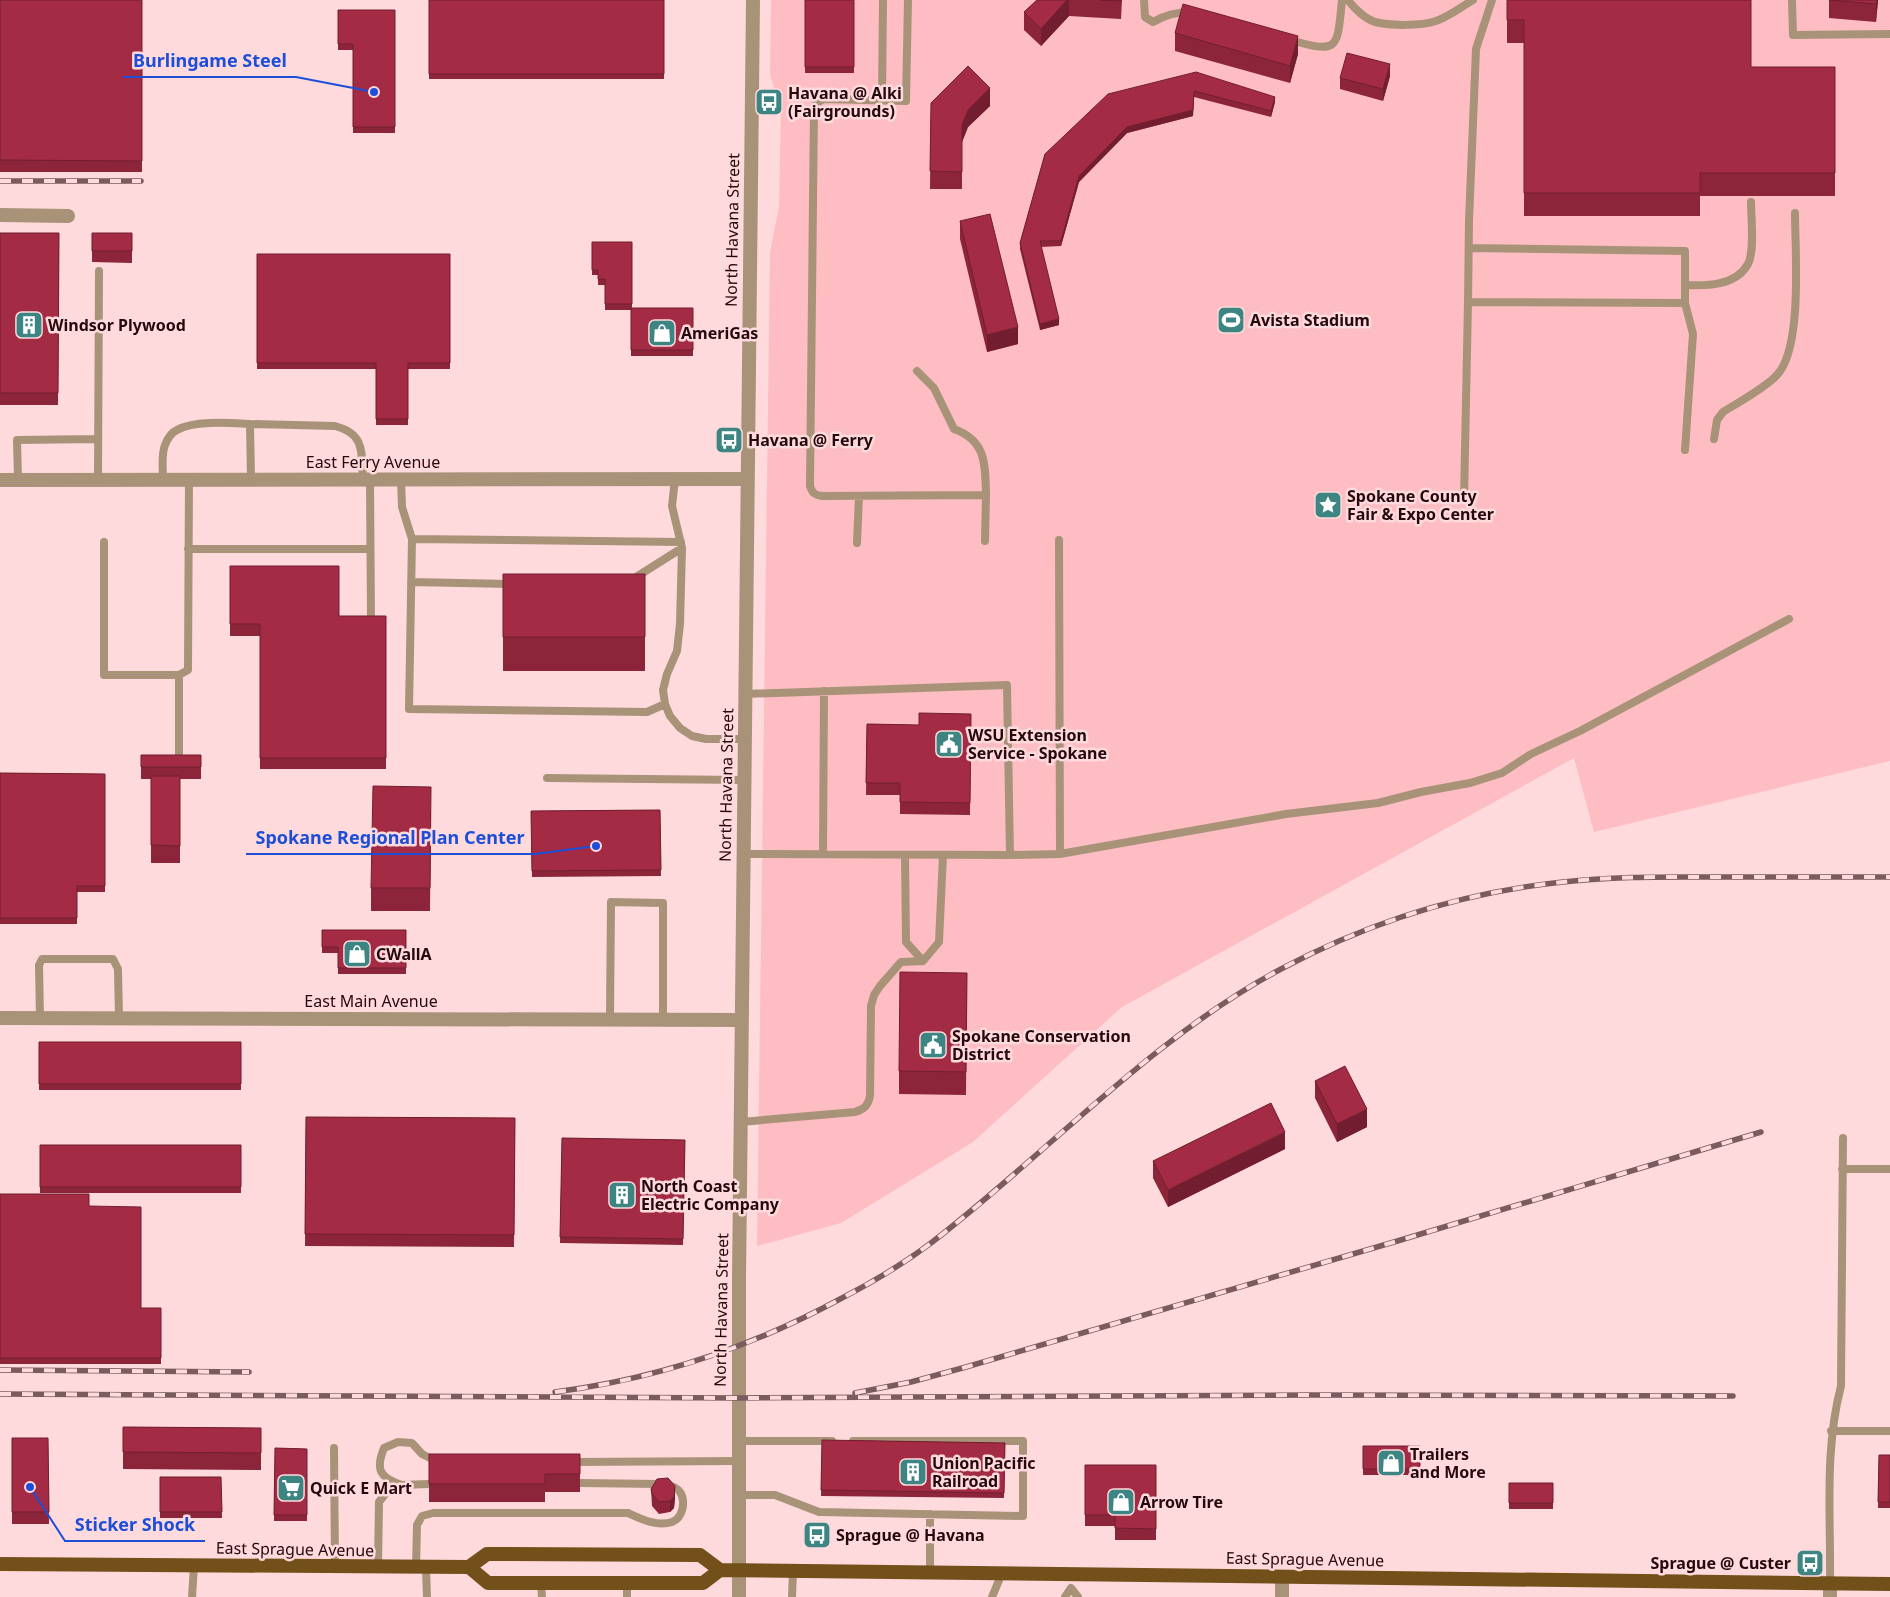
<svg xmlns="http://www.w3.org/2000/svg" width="1890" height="1597" font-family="'Noto Sans',sans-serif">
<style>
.green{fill:#febdc2}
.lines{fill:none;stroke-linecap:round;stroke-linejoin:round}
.service{stroke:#a89379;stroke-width:8}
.minor{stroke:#a89379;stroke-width:14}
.tertiary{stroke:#a89379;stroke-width:14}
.primary{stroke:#734f19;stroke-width:14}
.rail-casing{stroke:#7a5b5e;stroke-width:5.5}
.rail{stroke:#fedadd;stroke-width:4;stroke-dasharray:11;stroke-linecap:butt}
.wall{fill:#8c253a}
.shaded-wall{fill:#721e30}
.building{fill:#a32b44;stroke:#721e30}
.labels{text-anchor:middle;stroke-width:5;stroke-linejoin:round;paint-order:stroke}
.poi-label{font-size:16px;font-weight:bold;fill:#26090d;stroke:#fedadd;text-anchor:start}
.street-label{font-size:16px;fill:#26090d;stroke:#fedadd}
.leader{fill:none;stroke:#1d4ed8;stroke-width:2}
.callout-dot{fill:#1d4ed8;stroke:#fedadd;stroke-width:2}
.callout-label{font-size:18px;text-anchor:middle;font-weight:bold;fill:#1d4ed8;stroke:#fedadd;stroke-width:5;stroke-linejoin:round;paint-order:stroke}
</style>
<rect width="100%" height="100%" fill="#fedadd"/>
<path class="green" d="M771 0H1890V761L1594 832 1574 758 1122 1007 973 1142 841 1223 757 1246 770 252 779 207 781 108 770 75Z"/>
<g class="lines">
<path class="service" d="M908 0 906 101 823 99 816 104 814 108 810 486C812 493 815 495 822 496L986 495 985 541
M1144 0 1145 17 1153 22C1165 15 1175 12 1190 12
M1348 0C1354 8 1365 19 1375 22 1391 26 1421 26 1436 21 1450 16 1461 7 1473 0
M1792 0 1793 35 1890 34
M1290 40C1340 54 1337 49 1342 0
M882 100 883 0
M1469 248 1685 251V303L1468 302 1469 221 1476 49 1492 0
M1685 285C1706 286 1736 286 1748 264 1755 251 1751 217 1751 202
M1685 303 1693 334 1685 450
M917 371 934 388 954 429C987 441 985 465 986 495
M1714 439 1717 420 1723 412C1739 402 1765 388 1777 375 1803 347 1795 251 1795 213
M18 479 17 440 98 439
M98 479 99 271
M163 479C163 469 161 455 165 445 167 439 172 432 177 430 194 420 231 423 250 424
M370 479 371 621
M401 479 402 507 412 539 409 709 647 712 665 704
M675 479 672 506 682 548 680 624 677 651 667 674 663 690 665 704 670 716 680 728 692 736 706 739H744
M251 480 250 424 335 426C366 434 361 453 363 479
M1464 500 1468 302
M412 539 681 542
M1059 540 1060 854 1286 814 1378 803 1421 792 1470 783 1502 773 1531 754 1580 731 1789 619
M104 542V675H179L188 670 189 479
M857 543 859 496
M188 549H370
M633 579 682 548
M411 582 513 584
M179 675V758
M547 778 744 780
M743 854 1010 855 1007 685 744 694
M823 854 824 691
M905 855 906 942 923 961
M1010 855 1060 854
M40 1018 39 965 42 959H113L118 969 119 1018
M610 1019 611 902 663 903V1020
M740 1122 855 1112C864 1109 868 1106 870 1096L871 1006 874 995 880 986 901 962 923 961 939 942 943 855
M1842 1169H1890
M1831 1431H1890
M738 1441H832
M334 1448 335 1567
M570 1462 738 1461
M402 1485C380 1478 375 1470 384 1448L398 1442 412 1443 422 1454 438 1462
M738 1495H775L819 1512 1023 1516V1441H853
M378 1567 379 1502 389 1489 402 1485 429 1484
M416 1568 417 1525 422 1516 433 1513H628C641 1519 657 1527 672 1522 683 1518 686 1501 680 1492 675 1485 666 1485 659 1484L580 1483
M426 1568 427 1597
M930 1572V1514
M541 1583 542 1597
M627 1583V1597
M1830 1583C1831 1517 1824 1451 1841 1386L1843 1138
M192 1597 194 1566
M792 1597 793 1570
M992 1597 1002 1573
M1065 1597 1071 1588 1078 1597"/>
<path class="minor" d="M0 215 68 216
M0 480 746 479
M0 1018 741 1020
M1282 1577V1597
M1830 1597V1583"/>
<path class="tertiary" d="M739 1597V1280L753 0"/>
<path class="primary" d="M0 1564 469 1567 487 1554 700 1555 720 1570 1890 1584
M469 1567 488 1583H703L720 1570"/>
<defs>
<path id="rail" d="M0 181H141
M0 1370 249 1372
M555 1392C657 1379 752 1347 842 1298 873 1282 903 1264 931 1243 1048 1153 1150 1039 1281 969 1369 922 1465 892 1563 882 1615 876 1667 877 1719 877 1776 877 1833 877 1890 877
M855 1393 911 1382 966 1367 1394 1242 1761 1132
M0 1394 738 1398 1308 1395 1733 1396"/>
</defs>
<use href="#rail" class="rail-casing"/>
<use href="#rail" class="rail"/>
</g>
<path class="wall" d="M0 0H142V172H0Z
M429 0H664V79H429Z
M805 0H854V73H805Z
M1037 0H1122L1121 19 1069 16 1041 46 1024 30V12Z
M1507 0 1751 67H1835V196H1700V216H1524V43H1507Z
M1829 0H1878L1876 22 1829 18Z
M338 10H395V133H353V50H338Z
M1175 33 1298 54 1290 83 1175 51Z
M1196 72 1275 102 1271 117 1194 97 1193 116 1127 133 1079 182 1061 246 1041 247 1059 325 1040 330 1020 249V243L1045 154Z
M1390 76 1383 101 1340 89V78Z
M931 103 990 106 968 127 962 142V189H930Z
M960 221 1018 344 987 352 960 239Z
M0 233H59L58 405H0Z
M92 233H132V263L92 262Z
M592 242H632V308H693V356H631V310H605V285H598V275H592Z
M257 254H450V369H408V425H376V369H257Z
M230 566 339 616H386V769H260V636H230Z
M503 574H645V671H503Z
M971 714 970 815 900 814V795H866L867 724 919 725Z
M141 755H201V779H180V863H151V779H141Z
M0 773 105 774V892H77V924H0Z
M431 810 430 911H371V888Z
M660 810 661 876 532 877 531 811Z
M322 930H406V974H338V953H322Z
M967 973 966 1095 899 1094V1071Z
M39 1042H241V1090H39Z
M1315 1081 1367 1127 1337 1142 1315 1098Z
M306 1117 515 1118 514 1247 305 1246Z
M562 1138 685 1140 683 1245 560 1243Z
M40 1145H241V1193H40Z
M1285 1149 1168 1207 1153 1178V1161Z
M0 1194 89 1206 141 1308H161V1364H0Z
M123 1427 261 1428V1470L123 1469Z
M12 1438H48L49 1524H12Z
M822 1440 1005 1443 1004 1498 821 1496Z
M1363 1446H1420V1475H1363Z
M275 1448 307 1449V1521H274Z
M429 1454H580V1492H545V1502H429Z
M1879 1455H1890V1508H1878Z
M1085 1465H1156V1540H1115V1526H1085Z
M160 1477H221L222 1518H160Z
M1509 1483H1553V1509H1509Z
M651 1489 675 1498 674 1508 670 1512 659 1514 652 1506Z"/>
<path class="shaded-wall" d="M1067 0H1069V16L1041 46V29Z
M1877 0H1878L1876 22V4Z
M1298 36V54L1290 83V66Z
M1390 64V76L1383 101V89Z
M990 88V106L968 127 962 142V189V125L968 110Z
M1194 91 1193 116 1127 133 1079 182 1061 246V241L1079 176 1127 127Z
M1275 97V102L1271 117V111Z
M1059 319V325L1040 330V324Z
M1018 327V344L987 352V335Z
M1367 1109V1127L1337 1142V1124Z
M1285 1132V1149L1168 1207V1190Z
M675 1486V1498L674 1508 670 1512V1501Z"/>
<path class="building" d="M0 0H142V161L0 160Z
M429 0H664V74H429Z
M805 0H854V67H805Z
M1037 0H1067L1041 29 1024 12Z
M1099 0H1121V1Z
M1507 0H1751V67H1835V173H1700V193H1524V20H1507Z
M1829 0H1877L1876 4Z
M1183 4 1298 36 1290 66 1175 33Z
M338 10H395V127H353V44H338Z
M1347 53 1390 64 1383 89 1340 78Z
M968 66 990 88 968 110 962 125V172L930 171 931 103Z
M1196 72 1275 97 1271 111 1194 91 1193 110 1127 127 1079 176 1061 241H1040L1059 319 1040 324 1020 243 1045 154 1108 94Z
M990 214 1018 327 987 335 960 221Z
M0 233H59L58 393H0Z
M92 233H132V251H92Z
M592 242H632V304H605V279H598V270H592Z
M257 254H450V363H408V419H376V363H257Z
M631 308H693V350H631Z
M230 566H339V616H386V758H260V624H230Z
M503 574H645V637H503Z
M919 713 971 714 970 803 900 802V783H866L867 724 919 725Z
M141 755H201V767H141Z
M0 773 105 774V886H77V918H0Z
M151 776H180V846L151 845Z
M373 786 431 787 430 888H371Z
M660 810 661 870 532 871 531 811Z
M322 930H406V968H338V947H322Z
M900 972 967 973 966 1072 899 1071Z
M39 1042H241V1084H39Z
M1345 1066 1367 1109 1337 1124 1315 1081Z
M1271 1103 1285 1132 1168 1190 1153 1161Z
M306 1117 515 1118 514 1235 305 1234Z
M562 1138 685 1140 683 1239 560 1237Z
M40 1145H241V1187H40Z
M0 1194H89V1206L141 1207V1308H161V1358H0Z
M123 1427 261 1428V1453L123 1452Z
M12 1438H48L49 1512H12Z
M822 1440 1005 1443 1004 1493 821 1490Z
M1363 1446H1420V1469H1363Z
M275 1448 307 1449V1515H274Z
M429 1454H580V1474H545V1484H429Z
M1879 1455H1890V1502H1878Z
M1085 1465H1156V1529L1115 1528V1515H1085Z
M160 1477H221L222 1512H160Z
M668 1478 675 1486 674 1497 670 1501 659 1502 652 1494 651 1489 657 1479Z
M1509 1483H1553V1503H1509Z"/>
<defs>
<symbol id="bus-square" viewBox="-11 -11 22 22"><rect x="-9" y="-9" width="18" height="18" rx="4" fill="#3c8583" stroke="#fedadd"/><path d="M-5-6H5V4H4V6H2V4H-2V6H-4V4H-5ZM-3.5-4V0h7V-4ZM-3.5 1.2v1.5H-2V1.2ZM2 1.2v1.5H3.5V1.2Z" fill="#fff"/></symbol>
<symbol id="stadium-square" viewBox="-11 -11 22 22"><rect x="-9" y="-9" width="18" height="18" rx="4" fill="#3c8583" stroke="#fedadd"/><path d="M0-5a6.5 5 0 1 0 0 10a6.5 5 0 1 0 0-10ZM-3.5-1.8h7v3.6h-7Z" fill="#fff"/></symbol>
<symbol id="building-square" viewBox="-11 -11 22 22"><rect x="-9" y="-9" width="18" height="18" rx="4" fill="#3c8583" stroke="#fedadd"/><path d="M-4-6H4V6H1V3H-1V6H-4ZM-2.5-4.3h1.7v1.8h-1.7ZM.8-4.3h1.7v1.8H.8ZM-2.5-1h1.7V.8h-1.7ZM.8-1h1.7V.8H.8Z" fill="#fff"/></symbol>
<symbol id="shop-square" viewBox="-11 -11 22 22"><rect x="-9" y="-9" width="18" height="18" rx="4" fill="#3c8583" stroke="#fedadd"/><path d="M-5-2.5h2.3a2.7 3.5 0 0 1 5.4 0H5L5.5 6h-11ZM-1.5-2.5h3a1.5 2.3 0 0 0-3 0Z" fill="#fff"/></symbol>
<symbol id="sight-square" viewBox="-11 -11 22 22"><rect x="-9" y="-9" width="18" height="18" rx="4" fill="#3c8583" stroke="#fedadd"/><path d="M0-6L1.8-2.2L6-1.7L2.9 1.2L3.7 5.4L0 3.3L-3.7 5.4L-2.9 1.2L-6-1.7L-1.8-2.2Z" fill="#fff"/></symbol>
<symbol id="civic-square" viewBox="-11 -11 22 22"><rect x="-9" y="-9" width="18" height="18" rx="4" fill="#3c8583" stroke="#fedadd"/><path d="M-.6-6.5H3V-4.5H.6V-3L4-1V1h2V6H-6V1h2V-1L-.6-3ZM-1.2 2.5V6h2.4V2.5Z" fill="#fff"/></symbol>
<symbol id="supermarket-square" viewBox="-11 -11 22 22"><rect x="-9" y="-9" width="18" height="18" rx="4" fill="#3c8583" stroke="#fedadd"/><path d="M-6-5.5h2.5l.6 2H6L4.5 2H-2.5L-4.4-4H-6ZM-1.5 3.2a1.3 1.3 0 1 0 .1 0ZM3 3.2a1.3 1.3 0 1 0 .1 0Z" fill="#fff"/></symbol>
</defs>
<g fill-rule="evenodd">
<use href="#bus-square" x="753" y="86" width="32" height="32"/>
<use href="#stadium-square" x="1215" y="304" width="32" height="32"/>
<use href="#building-square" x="13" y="309" width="32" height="32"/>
<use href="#shop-square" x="646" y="317" width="32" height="32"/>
<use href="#bus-square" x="713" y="424" width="32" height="32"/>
<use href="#sight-square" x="1312" y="489" width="32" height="32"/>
<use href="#civic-square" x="933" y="728" width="32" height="32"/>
<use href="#shop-square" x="341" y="938" width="32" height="32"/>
<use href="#civic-square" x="917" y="1029" width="32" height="32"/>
<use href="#building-square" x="606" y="1179" width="32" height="32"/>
<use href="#shop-square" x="1375" y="1447" width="32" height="32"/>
<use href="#building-square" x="897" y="1456" width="32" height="32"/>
<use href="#supermarket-square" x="275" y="1472" width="32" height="32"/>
<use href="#shop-square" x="1105" y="1486" width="32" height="32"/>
<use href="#bus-square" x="801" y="1519" width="32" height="32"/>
<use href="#bus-square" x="1794" y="1547" width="32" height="32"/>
</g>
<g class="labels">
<g class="poi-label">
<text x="788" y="99">Havana @ Alki<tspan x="788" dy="18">(Fairgrounds)</tspan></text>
<text x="1250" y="326">Avista Stadium</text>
<text x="48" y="331">Windsor Plywood</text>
<text x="681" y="339">AmeriGas</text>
<text x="748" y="446">Havana @ Ferry</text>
<text x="1347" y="502">Spokane County<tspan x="1347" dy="18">Fair &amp; Expo Center</tspan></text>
<text x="968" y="741">WSU Extension<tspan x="968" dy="18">Service - Spokane</tspan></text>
<text x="376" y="960">CWallA</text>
<text x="952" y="1042">Spokane Conservation<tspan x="952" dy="18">District</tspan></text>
<text x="641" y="1192">North Coast<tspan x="641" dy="18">Electric Company</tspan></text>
<text x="1410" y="1460">Trailers<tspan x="1410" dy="18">and More</tspan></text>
<text x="932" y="1469">Union Pacific<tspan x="932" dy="18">Railroad</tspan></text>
<text x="310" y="1494">Quick E Mart</text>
<text x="1140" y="1508">Arrow Tire</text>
<text x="836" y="1541">Sprague @ Havana</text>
<text x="1791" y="1569" text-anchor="end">Sprague @ Custer</text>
</g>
<g class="street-label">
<text transform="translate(732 230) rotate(-89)" y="6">North Havana Street</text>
<text x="373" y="468">East Ferry Avenue</text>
<text transform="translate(726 785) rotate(-89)" y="6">North Havana Street</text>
<text x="371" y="1007">East Main Avenue</text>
<text transform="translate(721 1310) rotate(-89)" y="6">North Havana Street</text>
<text transform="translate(295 1549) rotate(1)" y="6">East Sprague Avenue</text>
<text transform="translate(1305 1559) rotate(1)" y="6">East Sprague Avenue</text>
</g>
</g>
<path class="leader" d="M374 92L296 77H123M596 846L535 854H246M30 1487L65 1541H205"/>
<g class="callout-dot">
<circle cx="374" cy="92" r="5"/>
<circle cx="596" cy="846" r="5"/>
<circle cx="30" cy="1487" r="5"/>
</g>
<g class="callout-label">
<text x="210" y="67">Burlingame Steel</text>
<text x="390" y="844">Spokane Regional Plan Center</text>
<text x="135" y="1531">Sticker Shock</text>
</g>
</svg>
